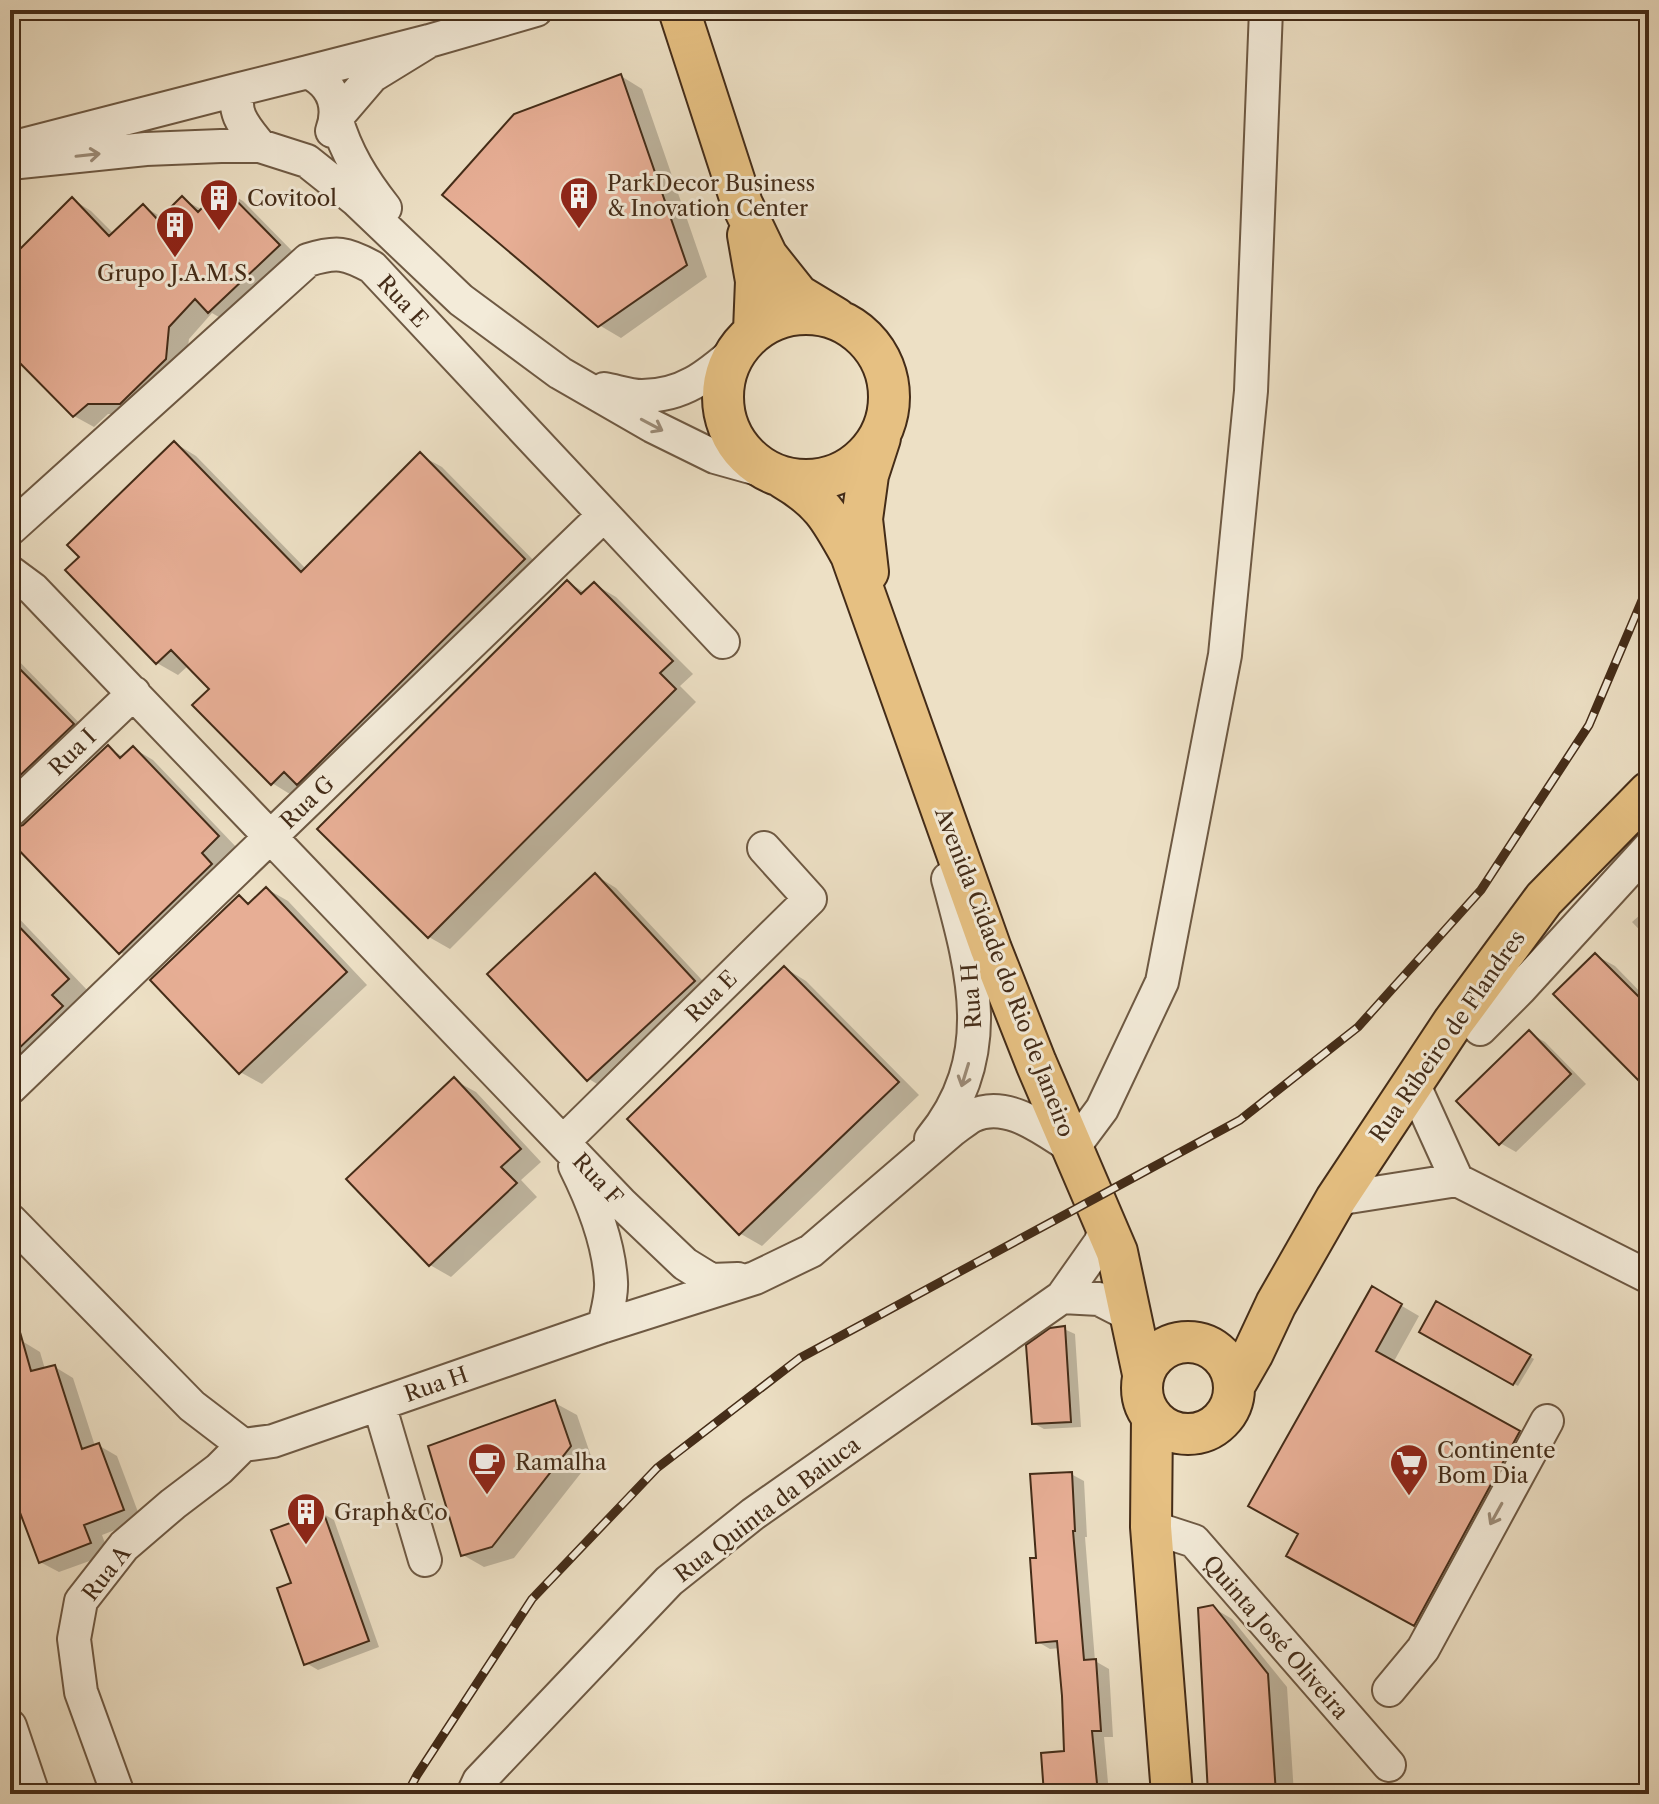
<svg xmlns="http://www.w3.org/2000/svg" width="1659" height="1804" font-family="'Libre Caslon Text',serif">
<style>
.shadow{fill:#0003}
.building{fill:#e7ae95;stroke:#442c18;stroke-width:2}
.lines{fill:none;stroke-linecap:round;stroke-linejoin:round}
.minor-casing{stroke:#6e5943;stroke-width:36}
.major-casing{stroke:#442c18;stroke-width:44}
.minor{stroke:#f3ebd9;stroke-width:32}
.major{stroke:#e6c082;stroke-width:40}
.rail-casing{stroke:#442c18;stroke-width:9}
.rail{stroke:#f3ebd9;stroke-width:6;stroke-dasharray:18;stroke-linecap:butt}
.oneway{stroke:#9c8c78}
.labels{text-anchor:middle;stroke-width:6;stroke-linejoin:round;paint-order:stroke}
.poi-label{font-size:22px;fill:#442c18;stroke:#f3ebd9;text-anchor:start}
.street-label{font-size:22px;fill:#442c18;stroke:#f3ebd9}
</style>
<rect width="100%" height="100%" fill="#ede0c5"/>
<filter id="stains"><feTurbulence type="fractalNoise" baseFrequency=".0025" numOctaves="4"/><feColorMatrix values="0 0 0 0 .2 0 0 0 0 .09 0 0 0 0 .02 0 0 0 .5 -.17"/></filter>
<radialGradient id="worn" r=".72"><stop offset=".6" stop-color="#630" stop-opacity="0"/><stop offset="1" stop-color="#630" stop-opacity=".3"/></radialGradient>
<path class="shadow" d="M621 76 642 89 707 277 621 338 599 325Z
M223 190 243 201 298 257 229 323 212 313 189 339 185 370 140 414H108L94 427 74 416 16 356 10 362V238L22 250 72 199 91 211 114 234 143 206 163 218 182 199 203 210Z
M175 443 196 456 306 569 420 455 442 467 545 572 293 796 272 783 212 689 189 665 178 675 157 663Z
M567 582 586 593 594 584 616 597 693 674 680 686 696 702 450 949 429 937Z
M10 652 93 737 12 819V830L24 826 108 748 124 757 133 748 153 760 238 849 140 964 120 952 10 838Z
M595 875 616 888 715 994 610 1092 589 1079Z
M267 889 288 901 367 985 262 1084 240 1072V898L251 904Z
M1649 907V940L1632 922Z
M10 909 88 991 10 1088Z
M1595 955 1615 966 1649 1001V1088Z
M785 968 806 981 919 1095 762 1246 741 1234 630 1119Z
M1529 1033 1545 1042 1586 1084 1516 1152 1500 1143Z
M454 1080 476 1092 541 1162 521 1180 537 1197 451 1277 430 1265Z
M1373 1289 1419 1316 1393 1363 1537 1443 1433 1635 1289 1555 1301 1533Z
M1437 1304 1534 1359 1518 1386 1422 1331Z
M1064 1329 1075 1334 1081 1427 1044 1429 1033 1423Z
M10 1340 22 1341 40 1352 45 1369 55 1367 73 1378 95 1446 98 1445 117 1456 141 1520 102 1535 109 1554 59 1572 40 1562 10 1484Z
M555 1403 577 1415 592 1459 514 1558 484 1567 463 1555Z
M1071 1474 1084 1481 1087 1537H1085L1095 1661 1109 1669 1113 1737H1104L1109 1794H1046L1066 1753 1060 1648 1050 1649 1038 1642V1560Z
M322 1513 334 1520 379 1647 318 1670 306 1663Z
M1212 1607 1232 1619 1287 1687 1294 1794H1211Z
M10 1777 16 1794H10Z"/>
<path class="building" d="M621 74 687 265 598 327 442 195 514 114Z
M223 187 280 245 208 313 195 299 169 327 166 359 120 404H88L73 417 10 353V259L72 197 109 236 143 204 158 220 182 196 198 212Z
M174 441 301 572 420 452 525 559 297 785 284 772 271 785 192 705 209 689 171 650 156 664 65 570 79 557 67 545Z
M567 580 581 594 594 582 673 661 660 673 676 689 428 938 317 829Z
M10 659 74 724 10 785Z
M108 745 120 758 133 746 219 836 202 853 212 864 119 954 10 841V829L23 825Z
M595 873 695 981 587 1081 487 974Z
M266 887 347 972 239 1074 150 980 239 895 248 904Z
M10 917 69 979 52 995 63 1006 10 1057Z
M1595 953 1649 1007V1091L1553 994Z
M784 966 899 1082 739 1235 627 1119Z
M1529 1030 1571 1074 1499 1145 1456 1101Z
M454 1077 521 1149 501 1167 517 1183 429 1266 346 1179Z
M1372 1286 1402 1304 1376 1351 1520 1431 1414 1626 1286 1556 1298 1534 1248 1506Z
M1436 1301 1531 1355 1513 1385 1419 1332Z
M16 1318 31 1371 55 1365 82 1449 99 1443 124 1510 84 1525 91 1543 39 1563 10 1486V1319Z
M1065 1326 1071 1422 1032 1424 1026 1345 1050 1328Z
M555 1400 571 1446 492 1547 461 1556 428 1446Z
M1072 1472 1075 1531H1073L1084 1660 1096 1659 1101 1731H1092L1098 1794H1044L1041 1753 1064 1751 1062 1696 1057 1641 1036 1643 1030 1558H1036L1030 1474Z
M323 1511 369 1641 304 1665 277 1588 291 1583 271 1530Z
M1213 1605 1268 1674 1276 1794H1208L1198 1608Z"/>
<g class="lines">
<defs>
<path id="minor" d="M308 72 429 41 536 10
M19 146 240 89
M260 146C246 128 230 112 240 89L308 72C333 84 341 106 332 131
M10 163 146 149 221 146H260L307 161 356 200 461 300 560 373 652 426 715 457 765 471
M385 208C363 180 346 153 336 118L372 76 429 41
M604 389C616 391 630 396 642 396 683 396 707 376 737 350
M10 529 308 260C337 251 346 253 372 267L723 642
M10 572 33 589 621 1203 685 1264 711 1280 738 1279
M10 811 134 693
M1493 968 1520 989 1649 848
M1480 1029 1520 989
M1413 1083 1457 1180
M10 1088 604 515
M931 1139C998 1057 973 971 948 879
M563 1142 810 899 764 848
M575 1166C593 1202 609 1242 611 1282 612 1296 607 1312 604 1326
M1336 1199 1457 1180 1649 1277
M10 1220 192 1406 243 1445 273 1441 604 1326 755 1278 811 1251 951 1131C958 1126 965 1120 972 1116 1007 1099 1044 1130 1073 1148L1102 1109 1162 982 1225 655 1251 391 1266 10
M1062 1297 1099 1299 1132 1316
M379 1404 425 1560
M1151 1527 1194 1541 1389 1765
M1389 1690 1423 1649 1547 1421
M10 1726 33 1794
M118 1794 81 1692 74 1639 81 1601 124 1546 173 1504 219 1469 243 1445
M473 1794 479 1781 669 1581 753 1514 1062 1297 1100 1243 1107 1225"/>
<path id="major" d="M679 10 742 204 767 256 798 295 836 318
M748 235 756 281 754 331
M723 397a83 83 0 1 1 166 0a83 83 0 1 1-166 0Z
M783 478C821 500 830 517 851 555L991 949 1036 1063 1117 1252 1143 1374
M868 572 862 519 868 475 880 438
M1142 1388a46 46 0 1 1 92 0a46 46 0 1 1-92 0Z
M1234 1386 1253 1353 1276 1304 1336 1199 1454 1021 1544 899 1649 792
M1152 1418 1151 1527 1172 1794"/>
</defs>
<use href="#minor" class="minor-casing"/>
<use href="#major" class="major-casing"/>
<use href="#minor" class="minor"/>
<use href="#major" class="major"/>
<defs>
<path id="rail" d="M407 1794 417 1775 532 1599 657 1468 800 1358 1240 1120 1358 1027 1481 890 1589 725 1649 584"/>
</defs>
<use href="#rail" class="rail-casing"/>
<use href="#rail" class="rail"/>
</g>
<defs><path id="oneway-shaft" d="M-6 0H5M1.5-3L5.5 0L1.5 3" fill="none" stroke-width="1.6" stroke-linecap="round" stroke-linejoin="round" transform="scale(2)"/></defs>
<g class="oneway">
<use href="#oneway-shaft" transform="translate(88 155) rotate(-6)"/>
<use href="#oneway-shaft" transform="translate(652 425) rotate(28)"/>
<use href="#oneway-shaft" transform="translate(965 1075) rotate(107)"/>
<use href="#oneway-shaft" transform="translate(1496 1514) rotate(119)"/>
</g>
<defs>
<symbol id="building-pin" viewBox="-11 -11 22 30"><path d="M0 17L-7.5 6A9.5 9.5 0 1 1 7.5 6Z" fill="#8f2418" stroke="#f3ebd9"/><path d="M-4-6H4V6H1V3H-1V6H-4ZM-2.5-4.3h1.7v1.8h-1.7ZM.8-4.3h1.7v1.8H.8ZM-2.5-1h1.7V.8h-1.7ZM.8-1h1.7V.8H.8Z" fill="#fff"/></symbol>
<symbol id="cafe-pin" viewBox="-11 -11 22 30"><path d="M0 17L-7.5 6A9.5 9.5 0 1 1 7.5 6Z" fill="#8f2418" stroke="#f3ebd9"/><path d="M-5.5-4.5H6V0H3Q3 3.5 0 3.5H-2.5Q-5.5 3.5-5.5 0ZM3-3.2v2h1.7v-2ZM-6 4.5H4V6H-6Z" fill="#fff"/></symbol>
<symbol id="supermarket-pin" viewBox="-11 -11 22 30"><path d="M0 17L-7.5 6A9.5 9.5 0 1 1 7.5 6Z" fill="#8f2418" stroke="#f3ebd9"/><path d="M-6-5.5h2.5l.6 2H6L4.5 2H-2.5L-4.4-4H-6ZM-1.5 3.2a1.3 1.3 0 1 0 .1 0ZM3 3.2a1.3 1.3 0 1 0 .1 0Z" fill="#fff"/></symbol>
</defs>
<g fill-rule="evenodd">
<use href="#building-pin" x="557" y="174" width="44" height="60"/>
<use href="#building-pin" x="197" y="176" width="44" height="60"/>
<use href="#building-pin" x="153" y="203" width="44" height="60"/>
<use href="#cafe-pin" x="465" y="1440" width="44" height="60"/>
<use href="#supermarket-pin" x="1387" y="1441" width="44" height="60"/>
<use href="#building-pin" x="284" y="1490" width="44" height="60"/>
</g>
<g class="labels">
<g class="poi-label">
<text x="607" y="191">ParkDecor Business<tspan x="607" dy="25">&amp; Inovation Center</tspan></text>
<text x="247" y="206">Covitool</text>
<text x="175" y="281" text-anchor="middle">Grupo J.A.M.S.</text>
<text x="1437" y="1458">Continente<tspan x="1437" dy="25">Bom Dia</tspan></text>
<text x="515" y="1470">Ramalha</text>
<text x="334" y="1520">Graph&amp;Co</text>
</g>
<g class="street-label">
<text transform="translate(403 301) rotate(47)" y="8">Rua E</text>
<text transform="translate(72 752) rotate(-44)" y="8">Rua I</text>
<text transform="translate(307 802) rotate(-44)" y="8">Rua G</text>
<text transform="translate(1005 972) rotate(69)" y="8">Avenida Cidade do Rio de Janeiro</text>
<text transform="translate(711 996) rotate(-45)" y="8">Rua E</text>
<text transform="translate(971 996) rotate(-94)" y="8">Rua H</text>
<text transform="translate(1447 1036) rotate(-55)" y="8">Rua Ribeiro de Flandres</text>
<text transform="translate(598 1179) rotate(47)" y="8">Rua F</text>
<text transform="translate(436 1384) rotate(-19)" y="8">Rua H</text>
<text transform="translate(767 1509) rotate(-37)" y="8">Rua Quinta da Baiuca</text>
<text transform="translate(106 1573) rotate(-52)" y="8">Rua A</text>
<text transform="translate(1276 1637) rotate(49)" y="8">Quinta José Oliveira</text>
</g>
</g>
<rect width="1659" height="1804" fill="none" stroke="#ede0c5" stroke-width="40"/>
<rect x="12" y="12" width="1635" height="1780" fill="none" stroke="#442c18" stroke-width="4"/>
<rect x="20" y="20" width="1619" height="1764" fill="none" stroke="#442c18" stroke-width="2"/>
<rect width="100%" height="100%" filter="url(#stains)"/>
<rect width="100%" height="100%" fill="url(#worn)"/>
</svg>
